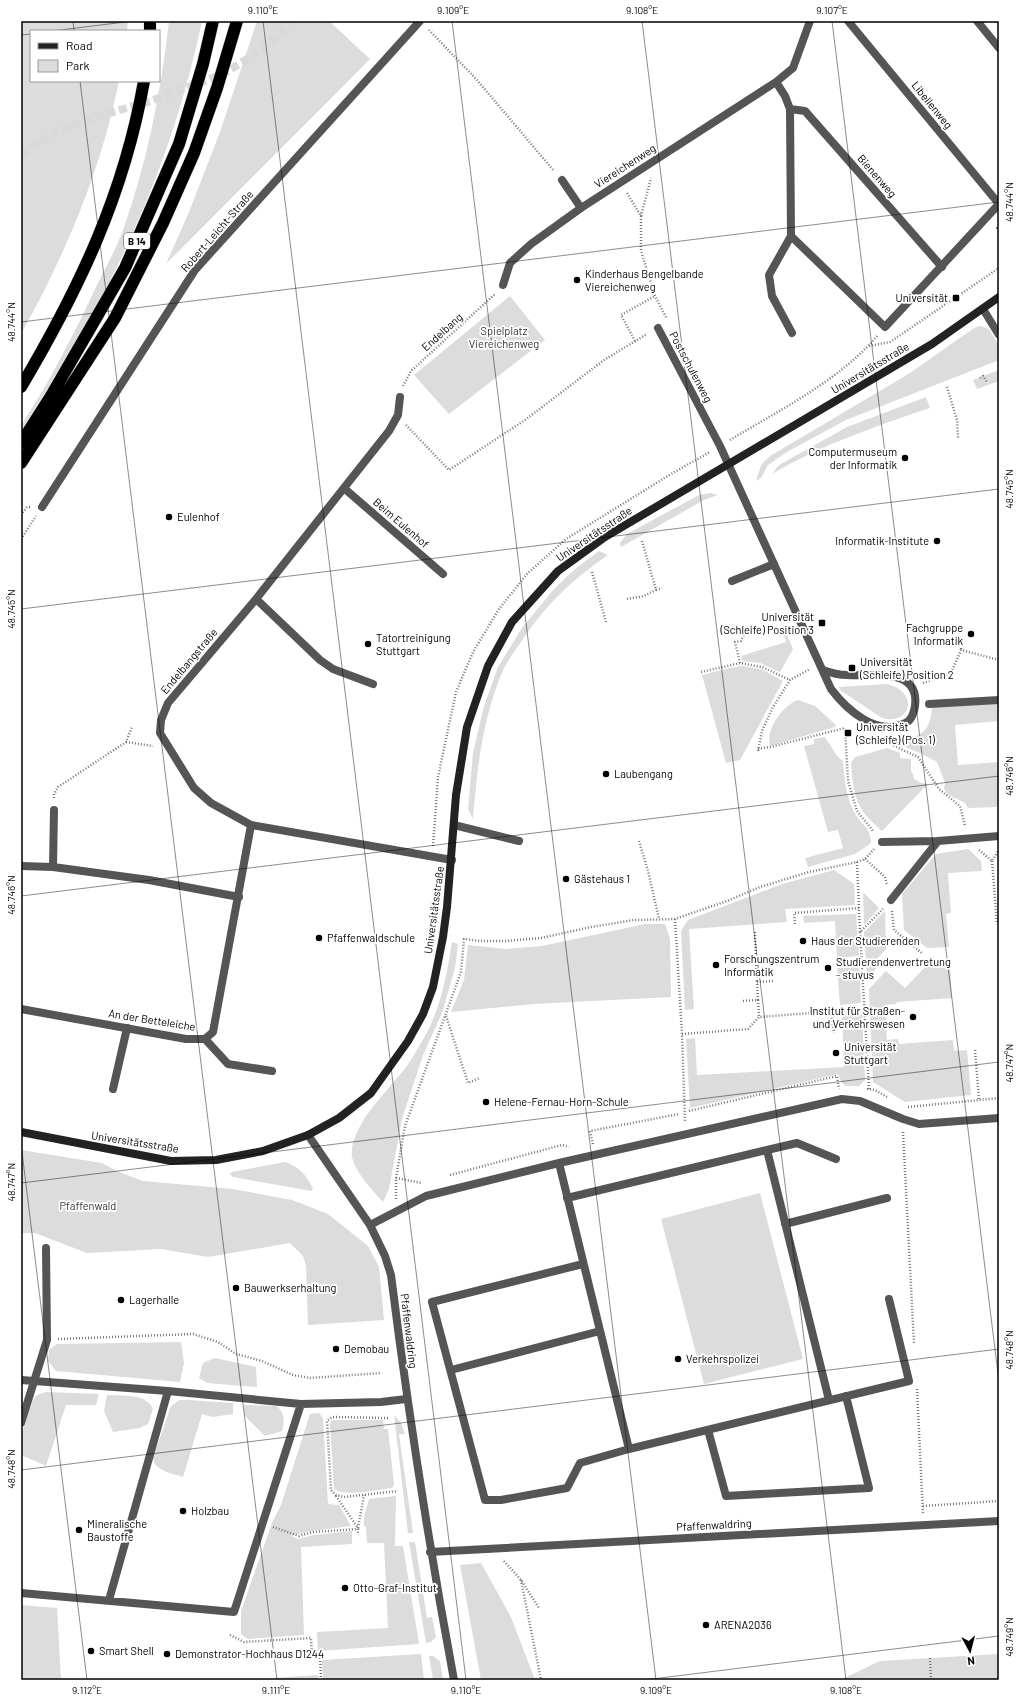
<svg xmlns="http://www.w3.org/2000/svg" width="1020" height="1701" font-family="Barlow,sans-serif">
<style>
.green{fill:#dcdcdc}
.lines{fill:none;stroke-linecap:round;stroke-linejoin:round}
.street-tunnel{stroke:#d9d9d9;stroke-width:8;stroke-dasharray:8 4;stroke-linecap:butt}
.highway-casing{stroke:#dbdbdb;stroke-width:13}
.path{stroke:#777;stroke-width:2.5;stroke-dasharray:1 2;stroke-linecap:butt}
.lane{stroke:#555;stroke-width:8}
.street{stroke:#555;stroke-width:8}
.secondary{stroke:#222;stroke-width:8}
.highway{stroke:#000;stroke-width:12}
.ticks{fill:none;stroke:#000;stroke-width:1;stroke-opacity:0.45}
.poi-dot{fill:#000;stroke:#fff;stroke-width:1.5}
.labels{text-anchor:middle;stroke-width:3.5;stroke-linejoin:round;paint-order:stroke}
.shield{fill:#fff;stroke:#4c4c4c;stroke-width:1}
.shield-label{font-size:10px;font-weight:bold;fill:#000}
.street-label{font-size:11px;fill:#000;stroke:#fff}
.poi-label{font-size:11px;fill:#000;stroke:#fff;text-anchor:start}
.park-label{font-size:11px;fill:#333;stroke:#fff}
.neatline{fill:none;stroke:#000;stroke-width:1.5}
.ticks-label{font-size:10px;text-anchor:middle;fill:#000}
</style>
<rect width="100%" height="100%" fill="#fff"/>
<path class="green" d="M21 21H128L127 31H31V81H119C101 171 65 255 21 334Z
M169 21H202C187 93 164 163 134 230 104 300 63 366 21 430V426C50 381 74 334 97 285 106 267 116 249 123 230 147 163 161 92 169 21Z
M257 21H329L370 59 166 264 189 212 220 132Z
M510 296 545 340 449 414 414 375Z
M980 326 989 329 999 345V360L846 420 787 452 768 465 761 478 756 481 761 465 770 456 910 373 974 328Z
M999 370V381L977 389 973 380Z
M926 397 930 408C876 426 821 445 772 474L779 465 847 427Z
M710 493 718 495 704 500 621 547 620 543 627 534 699 495Z
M599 551 608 555C571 580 543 608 519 645 514 652 508 660 504 668 483 715 477 768 473 819L468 809 473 753 484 706 498 667 522 628 553 590 575 569Z
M785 630 793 649 780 672 760 663 742 661 741 656 786 642 782 631Z
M742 666 761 669 783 681 740 760 726 763 702 675 729 668Z
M887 684C920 692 911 726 882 718L840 690 839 687Z
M798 700 815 706 836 725 835 727 770 746C765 730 783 705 798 700Z
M999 703V721L955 725 958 765 999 762V807L968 808 965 803 949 795 946 792 944 789 945 783 937 762 920 753 897 744C920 734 930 735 932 707Z
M825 737 837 756 843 761C844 778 846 796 854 812 861 826 870 825 871 843L855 854 808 867 805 858 843 848 838 830 828 832 804 746 814 744V739Z
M887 748 900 753V758L911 759V771L913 774 914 779 921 783 928 784 882 831C855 808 854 797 851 763L855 757Z
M968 849 981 861 982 871 948 873 951 913 946 914 949 947 927 948 904 930 902 894 936 854Z
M834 870 854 884 855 905 785 909 787 922 689 929 694 1009 685 1010 681 931 688 920 782 884Z
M863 892 879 908 864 925Z
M885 911 886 949 877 959 881 962 869 978 867 977 864 932Z
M856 914 859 956 837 958 835 921 804 923 803 916Z
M645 924H665L670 939 671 997 534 1004 451 1012 464 980 468 945 506 949 542 946Z
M452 942 458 944 455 968 442 1013 423 1055 402 1119 389 1189 383 1202C373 1191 355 1172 352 1157 348 1127 389 1090 406 1067 413 1058 419 1046 425 1036 441 1007 447 974 452 942Z
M950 963 952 998 897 1002 896 1004 885 1005 887 1040 898 1039 899 1044 953 1040 954 1051 967 1050 971 1095 905 1102 873 1082 869 989 886 971 905 988 927 965Z
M859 967 861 1003 840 1005 837 968Z
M862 1015 865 1080 859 1086C843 1086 844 1088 838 1074L690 1108 686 1039 695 1038 697 1075 844 1067 842 1016Z
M21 1150 102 1163 117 1171 143 1181 233 1189 292 1200 328 1214 368 1246 379 1267 384 1320 308 1325 306 1266 303 1256 290 1243 208 1257 161 1249 87 1253 35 1233H21Z
M285 1162C300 1167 307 1176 313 1189L311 1191 233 1177 230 1174 232 1172Z
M760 1193 803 1359 704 1384 661 1219Z
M181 1342 184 1363 180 1382 56 1371 48 1361 49 1350 57 1344Z
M215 1358 256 1367 257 1387 207 1383 199 1378 203 1363Z
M46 1392 99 1394 96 1405H66L46 1466 21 1455V1435L33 1400 37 1395Z
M107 1395C123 1396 146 1393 153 1409L148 1424 140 1428 113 1432 104 1411Z
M179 1400H188L233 1403V1414L213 1417 202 1414 183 1477C172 1473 154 1471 153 1458L171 1406Z
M244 1405 277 1406C285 1414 285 1421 282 1431L265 1436 244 1415Z
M319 1413 323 1418 328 1504 339 1505 351 1526 312 1531 291 1536 298 1539 313 1535 352 1531V1544L301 1547 304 1635 248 1639 241 1634V1611L272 1523 281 1505 310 1414Z
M394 1415 401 1423 405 1434H399L413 1533H408Z
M335 1420H383L384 1429H388L394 1485 392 1488C377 1490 347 1497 334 1489L330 1425 331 1421Z
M396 1496 395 1546H403L419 1644 318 1651 317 1632 388 1628 384 1543H367L366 1527 364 1526V1517L369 1499Z
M409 1542H415L427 1618 432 1617 436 1637 431 1642 426 1643Z
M481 1563 511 1617 535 1680H539H481L460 1565Z
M21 1605 57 1608 61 1680H21Z
M421 1654 424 1680H323L322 1660Z
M999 1654V1680H840L880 1661Z
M429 1656H433L440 1661 443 1680H433Z
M318 1675 319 1680H273V1678Z"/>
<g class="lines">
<path class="street-tunnel" d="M21 154 56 132 99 116 151 101 223 74 250 57 274 39 291 21"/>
<defs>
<path id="highway" d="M150 31V21
M21 387C79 289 124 195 144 81
M21 443 51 396 125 268 179 144 203 64 213 21
M21 463 115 318 163 223 194 153 217 88 237 21"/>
</defs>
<use href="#highway" class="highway-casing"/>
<path class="path" d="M429 30 477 80 554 171
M627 193 641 216V251L655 296 667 319
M641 216 651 178
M999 225 997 228 999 231
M635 341 621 315 655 296
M869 346 890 342 999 268
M980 378 983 376 987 382
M403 386 411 371 495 294
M947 387 957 420 958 438
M406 425 449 470 525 420 604 360 647 334
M730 440C781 409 839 381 878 335
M21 515 27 507H31
M21 539 36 516
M642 541 656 590 662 588
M21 552 22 551
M21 558V557
M592 572 606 622
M627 599 644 596 656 590
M961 642V650
M740 663 735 642 741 641 745 632
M701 672 740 663 762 667 790 680
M923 683 951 673 961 650 999 660
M126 742 153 746
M888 743 918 757 939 789 960 806 965 826
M758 749 770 747 845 728 848 781 857 811 874 832
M758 751 762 731 773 707 790 680 810 669
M54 798V794L58 787 126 742 132 727
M639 841 648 871 659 919
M433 846 438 777 456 692 473 652 499 609 527 574 566 539 671 474 710 452
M979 850 992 861 999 850
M865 859 885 877 887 885
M992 861 997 924
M857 862 860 932
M892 911 894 930 923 954
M675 919 682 1034 685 1122
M795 924 794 913 859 908
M755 932 757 982
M837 963 862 961
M758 1000 757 982 773 981
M743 1001 758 1000 759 1017
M831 1012 834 1033
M446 1016 468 1083 480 1078
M682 1034 748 1029 759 1017 864 1009
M975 1050 979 1099
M867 1089 875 1090 887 1097
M869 1089 860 932 883 909
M908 1107 999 1098
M689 1111 837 1076 839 1089
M903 1132 914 1344
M593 1144 590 1131 679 1114
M450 1175 562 1145 569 1147
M396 1178 422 1183
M396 1199V1178L405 1126 461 972 464 939 481 941H506L541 938 591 927 634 920 675 919 727 901 760 887 809 872 857 862 865 859 874 849
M58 1339 193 1334 218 1342 236 1354 262 1361 293 1375 310 1378 381 1373
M917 1389 923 1514
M388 1418 332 1417 327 1421 331 1490 336 1495 344 1497 398 1491
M336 1496 358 1528
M923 1506 999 1501
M273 1527 299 1536 313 1532 358 1529V1535
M358 1528 364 1495
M504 1561 521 1580 539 1608
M521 1580 541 1680
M230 1635 244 1642 311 1638 312 1656
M320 1655 321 1680
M930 1658 931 1680"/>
<path class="lane" d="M562 180 581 208
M791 236 769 275 772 296 792 333
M983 309 999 335
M732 581 774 564
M454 825 519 841
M205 1039 228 1064 272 1071
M113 1089 127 1028
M767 1150 797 1143 836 1159
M559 1163 629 1449 909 1381 889 1299
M567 1198 767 1150 829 1400
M785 1224 887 1198
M370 1225 426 1196 559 1163 842 1099 860 1101 903 1119 919 1124 999 1118
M583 1264 432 1302 485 1500H501L567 1488 580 1463 629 1449
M451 1370 600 1331
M21 1380 168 1391 301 1404 381 1402 406 1399
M21 1423 47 1340 46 1248
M708 1430 726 1496 869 1488 846 1396
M21 1593 234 1612 301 1404
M109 1600 168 1391"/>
<path class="street" d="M977 21 999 48
M776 82 785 96 790 109 791 236 885 327 999 204 848 21
M790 109 805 111 942 267
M503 285 510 263 531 244 581 208 776 82 793 68 810 21
M658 328 720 446 831 689C847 710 877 737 905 723 911 721 914 712 915 706 920 666 871 677 847 675 838 675 831 673 823 670
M400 397 398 415 389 431 256 599 168 703 161 720 160 733 194 788 211 803 251 825 452 860
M345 489 443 574
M42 507 195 270 420 21
M256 599 320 660 333 669 373 684
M929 704 999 700
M882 842 938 841 999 836
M21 866 53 867 149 880 239 897
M53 867 54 810
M891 900 938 841
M21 1009 186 1039H205L213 1032 251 825
M308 1135 370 1225 385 1256 391 1275C408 1411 429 1546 454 1680
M430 1552 999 1521"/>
<path class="secondary" d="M21 1132 171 1161 216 1160 263 1151 308 1135 339 1118 371 1093 408 1041 423 1014 433 987 443 937 447 907 456 795 467 727 488 666 512 622 558 571 605 537 932 344 999 297"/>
<use href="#highway" class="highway"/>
</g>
<path class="ticks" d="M73 21 74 31M263 21 466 1680M452 21 656 1680M642 21 846 1680M832 21 999 1382M52 31 133 21M21 35 31 34M80 81 277 1680M21 322 999 202M21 609 999 489M21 896 999 776M21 1144 87 1680M21 1183 999 1062M21 1470 999 1349M644 1680 999 1636"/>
<g class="poi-dot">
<circle cx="577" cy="280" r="4"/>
<rect x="952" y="294" width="8" height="8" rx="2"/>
<circle cx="905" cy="458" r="4"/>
<circle cx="169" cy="517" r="4"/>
<circle cx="937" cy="541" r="4"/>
<rect x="818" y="619" width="8" height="8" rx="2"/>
<circle cx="971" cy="634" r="4"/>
<circle cx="368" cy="644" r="4"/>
<rect x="848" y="664" width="8" height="8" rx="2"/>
<rect x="844" y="729" width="8" height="8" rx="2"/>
<circle cx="606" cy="774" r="4"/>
<circle cx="566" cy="879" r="4"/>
<circle cx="319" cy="938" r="4"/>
<circle cx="803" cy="941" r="4"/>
<circle cx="716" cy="965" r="4"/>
<circle cx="828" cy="968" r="4"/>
<circle cx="913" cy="1017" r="4"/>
<circle cx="836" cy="1053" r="4"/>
<circle cx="486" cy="1102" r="4"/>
<circle cx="236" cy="1288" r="4"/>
<circle cx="121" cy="1300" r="4"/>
<circle cx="336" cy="1349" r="4"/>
<circle cx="678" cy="1359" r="4"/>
<circle cx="183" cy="1511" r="4"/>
<circle cx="79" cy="1530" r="4"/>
<circle cx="345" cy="1588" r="4"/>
<circle cx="706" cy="1625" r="4"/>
<circle cx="91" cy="1651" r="4"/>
<circle cx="167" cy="1654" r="4"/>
</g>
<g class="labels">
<rect class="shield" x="124" y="233" width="26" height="16" rx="3"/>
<g class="shield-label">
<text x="137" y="245">B 14</text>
</g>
<g class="street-label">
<text transform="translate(932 105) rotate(51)" y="4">Libellenweg</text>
<text transform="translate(625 166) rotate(-33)" y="4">Viereichenweg</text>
<text transform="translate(877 176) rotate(49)" y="4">Bienenweg</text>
<text transform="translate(217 231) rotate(-49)" y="4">Robert-Leicht-Straße</text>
<text transform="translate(442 332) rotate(-42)" y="4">Endelbang</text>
<text transform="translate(691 367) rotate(62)" y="4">Postschulenweg</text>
<text transform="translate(870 368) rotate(-31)" y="4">Universitätsstraße</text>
<text transform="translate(401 523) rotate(41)" y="4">Beim Eulenhof</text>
<text transform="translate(594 534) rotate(-34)" y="4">Universitätsstraße</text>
<text transform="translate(189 661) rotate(-50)" y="4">Endelbangstraße</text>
<text transform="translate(434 910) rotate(-82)" y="4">Universitätsstraße</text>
<text transform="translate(152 1020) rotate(9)" y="4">An der Betteleiche</text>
<text transform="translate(135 1142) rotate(9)" y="4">Universitätsstraße</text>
<text transform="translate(409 1331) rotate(83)" y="4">Pfaffenwaldring</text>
<text transform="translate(714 1525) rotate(-3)" y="4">Pfaffenwaldring</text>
</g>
<g class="poi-label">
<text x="585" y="278">Kinderhaus Bengelbande<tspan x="585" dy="13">Viereichenweg</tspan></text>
<text x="948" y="302" text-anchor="end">Universität</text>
<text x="897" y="456" text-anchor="end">Computermuseum<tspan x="897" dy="13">der Informatik</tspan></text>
<text x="177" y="521">Eulenhof</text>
<text x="929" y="545" text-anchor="end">Informatik-Institute</text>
<text x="814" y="621" text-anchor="end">Universität<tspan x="814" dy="13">(Schleife) Position 3</tspan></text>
<text x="963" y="632" text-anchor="end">Fachgruppe<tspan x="963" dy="13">Informatik</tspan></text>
<text x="376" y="642">Tatortreinigung<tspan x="376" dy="13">Stuttgart</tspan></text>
<text x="860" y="666">Universität<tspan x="860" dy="13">(Schleife) Position 2</tspan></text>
<text x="856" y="731">Universität<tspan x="856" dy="13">(Schleife) (Pos. 1)</tspan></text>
<text x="614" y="778">Laubengang</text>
<text x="574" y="883">Gästehaus 1</text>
<text x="327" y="942">Pfaffenwaldschule</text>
<text x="811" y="945">Haus der Studierenden</text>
<text x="724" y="963">Forschungszentrum<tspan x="724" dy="13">Informatik</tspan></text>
<text x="836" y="966">Studierendenvertretung<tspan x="836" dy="13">- stuvus</tspan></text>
<text x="905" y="1015" text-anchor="end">Institut für Straßen-<tspan x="905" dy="13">und Verkehrswesen</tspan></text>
<text x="844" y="1051">Universität<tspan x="844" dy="13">Stuttgart</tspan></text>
<text x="494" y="1106">Helene-Fernau-Horn-Schule</text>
<text x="244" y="1292">Bauwerkserhaltung</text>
<text x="129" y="1304">Lagerhalle</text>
<text x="344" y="1353">Demobau</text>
<text x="686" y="1363">Verkehrspolizei</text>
<text x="191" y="1515">Holzbau</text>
<text x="87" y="1528">Mineralische<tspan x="87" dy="13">Baustoffe</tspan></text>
<text x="353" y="1592">Otto-Graf-Institut</text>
<text x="714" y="1629">ARENA2036</text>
<text x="99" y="1655">Smart Shell</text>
<text x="175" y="1658">Demonstrator-Hochhaus D1244</text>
</g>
<g class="park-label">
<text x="504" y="335">Spielplatz<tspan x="504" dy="13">Viereichenweg</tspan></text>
<text x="88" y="1210">Pfaffenwald</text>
</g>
</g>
<rect width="1020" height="1701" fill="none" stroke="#ffffff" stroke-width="44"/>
<rect x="30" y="30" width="130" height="52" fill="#ffffff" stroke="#999999"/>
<rect x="38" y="43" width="20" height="6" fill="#222222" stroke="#999999"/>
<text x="66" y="50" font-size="12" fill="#000000">Road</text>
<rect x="38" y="60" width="20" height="12" fill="#dcdcdc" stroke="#999999"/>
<text x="66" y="70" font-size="12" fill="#000000">Park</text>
<g transform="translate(970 1651) rotate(173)" stroke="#ffffff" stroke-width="3" paint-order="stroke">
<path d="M0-3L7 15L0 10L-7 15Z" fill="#000000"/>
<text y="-6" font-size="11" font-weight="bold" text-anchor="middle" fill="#000000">N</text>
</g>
<rect x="22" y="22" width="976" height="1657" class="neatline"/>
<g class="ticks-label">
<text x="263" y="14">9.110°E</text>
<text x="453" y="14">9.109°E</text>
<text x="642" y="14">9.108°E</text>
<text x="832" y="14">9.107°E</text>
<text transform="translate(1009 202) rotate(-90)" y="4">48.744°N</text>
<text transform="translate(11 322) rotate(-90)" y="4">48.744°N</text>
<text transform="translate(1009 489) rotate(-90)" y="4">48.745°N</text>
<text transform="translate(11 609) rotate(-90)" y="4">48.745°N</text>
<text transform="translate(1009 776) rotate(-90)" y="4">48.746°N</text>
<text transform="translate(11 895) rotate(-90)" y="4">48.746°N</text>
<text transform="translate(1009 1063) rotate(-90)" y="4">48.747°N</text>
<text transform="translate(11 1182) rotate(-90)" y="4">48.747°N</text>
<text transform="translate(1009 1350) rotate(-90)" y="4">48.748°N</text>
<text transform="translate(11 1469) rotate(-90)" y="4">48.748°N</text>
<text transform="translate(1009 1637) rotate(-90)" y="4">48.749°N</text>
<text x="87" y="1694">9.112°E</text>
<text x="276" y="1694">9.111°E</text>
<text x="466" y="1694">9.110°E</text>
<text x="656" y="1694">9.109°E</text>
<text x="846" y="1694">9.108°E</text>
</g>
</svg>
